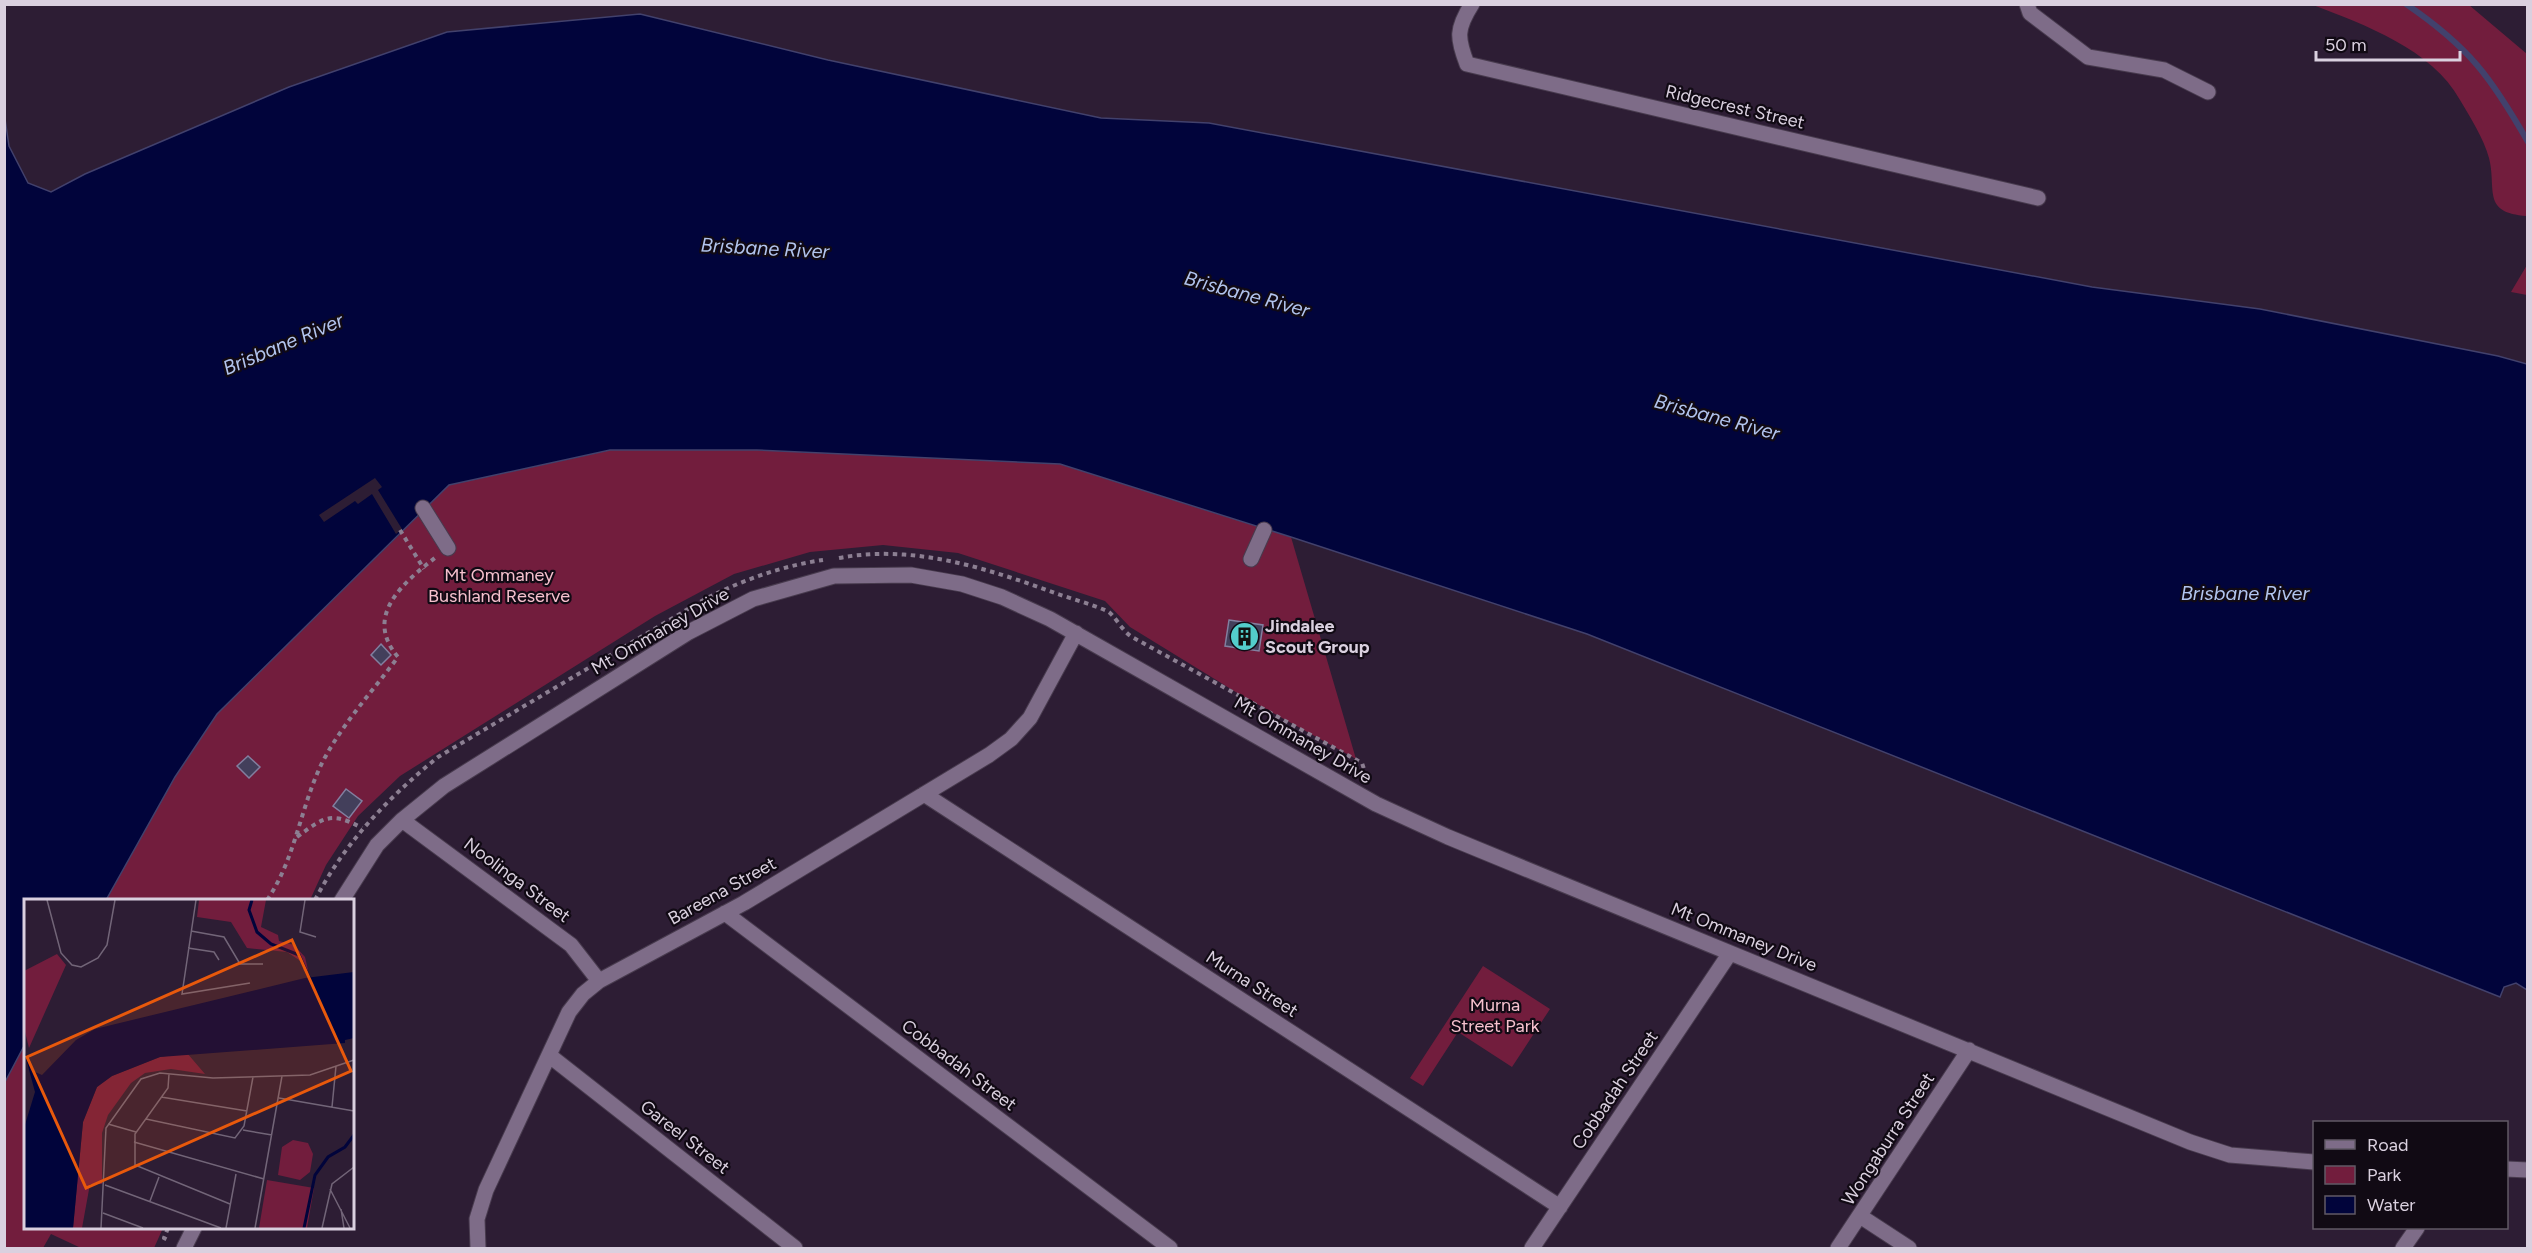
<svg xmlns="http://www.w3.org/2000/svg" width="2532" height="1253" font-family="Figtree,sans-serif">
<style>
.green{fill:#721d3d}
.water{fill:#01043b;stroke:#42416c;stroke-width:1.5}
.pier{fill:#2d1d34}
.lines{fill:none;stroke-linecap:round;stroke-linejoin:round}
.stream{stroke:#42416c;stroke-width:6}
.building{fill:#433f5b;stroke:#827f9f;stroke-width:1.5}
.minor-casing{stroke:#483b4e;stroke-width:17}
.path{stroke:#8c7f92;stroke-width:4;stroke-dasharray:4.5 4.5;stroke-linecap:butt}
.minor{stroke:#7e6c88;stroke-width:15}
.labels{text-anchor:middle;stroke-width:4.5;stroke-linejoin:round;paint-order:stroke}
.street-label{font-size:18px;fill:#dad0df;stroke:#110a14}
.park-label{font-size:18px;fill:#f6c1ce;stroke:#110a14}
.poi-label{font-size:18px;font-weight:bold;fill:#dad0df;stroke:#110a14;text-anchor:start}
.water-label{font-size:20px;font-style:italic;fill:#b2c4ee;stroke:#110a14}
.inset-river{fill:none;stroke:#01043b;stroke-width:3}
.inset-road{fill:none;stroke:#726578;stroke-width:1.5}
.view{fill:#e8590c;fill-opacity:0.15;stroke:#e8590c;stroke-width:3}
.inset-edge{fill:none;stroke:#dad0df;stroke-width:3}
</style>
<rect width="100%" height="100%" fill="#2d1d34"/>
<path class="green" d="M2313 5H2469L2527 54V216C2481 213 2497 189 2489 158 2484 139 2470 117 2460 100 2432 49 2365 25 2313 5Z
M2527 265V295L2511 292Z
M610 450H757L1060 464 1291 537 1356 759 1239 694 1130 627 1105 601 958 553 883 545 810 552 734 574 655 616 400 776 358 816 326 865 310 900H106L175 777 217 714 400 534 423 508 449 485Z
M1483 966 1550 1009 1512 1067 1458 1032 1423 1086 1410 1078Z
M25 1044 26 1228H163L154 1248H81L51 1234 43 1248H5V1082Z"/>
<path class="water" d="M640 14 828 60 1101 118 1209 123 2092 287 2260 309 2498 356 2527 364V990L2516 983 2504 987 2500 997 1587 634 1291 537 1060 464 757 450H610L449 485 217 714 175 777 106 900H26L25 1044 5 1082 4 112 9 146 28 183 51 192 85 174 289 87 447 32Z"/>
<path class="pier" d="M375 478 382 487 378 490 402 529 396 534 372 494 358 504 355 501 324 522 319 515Z"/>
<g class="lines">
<path class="stream" d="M2406 4C2469 47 2491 77 2528 142"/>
</g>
<path class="building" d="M1229 620 1263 625 1259 651 1225 646Z
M381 644 391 655 381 665 371 655Z
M248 756 260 767 249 778 237 766Z
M346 789 362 801 349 818 333 806Z"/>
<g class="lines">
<defs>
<path id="minor" d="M1472 4C1456 29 1457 38 1467 64L2038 198
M2027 4 2030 13 2088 57 2164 70 2208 92
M423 508 448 548
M1251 559 1264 530
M924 794 1560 1207
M402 820 571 945 599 981
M342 900 377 845 402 820 444 786 689 632 753 599 834 576 911 575 962 584 1002 597 1050 619 1376 804 1448 837 2190 1142 2230 1155 2314 1162
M725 913 1170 1248
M550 1056 795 1248
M2506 1169 2528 1170
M1860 1216 1909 1248
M184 1248 194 1228
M478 1248 477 1219 486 1190 569 1012 583 994 599 981 744 903 989 755 1011 739 1030 718 1076 633
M1532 1248 1730 953
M1838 1248 1969 1050
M2403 1248 2417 1228"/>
</defs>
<use href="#minor" class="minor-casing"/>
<path class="path" d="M400 530 424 569
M839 558C913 544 986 568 1055 593 1072 599 1091 604 1107 611 1114 614 1122 631 1132 637L1362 763 1368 781
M297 837C324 817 331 811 362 828
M267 900C296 858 300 807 323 761 343 723 372 692 398 657 363 616 403 583 436 557
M315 900C345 842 388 798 438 757L705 599C743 580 781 566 823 560
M168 1228 164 1238 170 1241"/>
<use href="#minor" class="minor"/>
</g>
<defs>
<symbol id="building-disc" viewBox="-11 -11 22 22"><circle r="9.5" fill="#53cdcb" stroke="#110a14"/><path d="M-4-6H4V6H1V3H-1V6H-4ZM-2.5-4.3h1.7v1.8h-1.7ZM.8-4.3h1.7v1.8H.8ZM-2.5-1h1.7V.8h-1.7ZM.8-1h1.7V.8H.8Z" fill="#111"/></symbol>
</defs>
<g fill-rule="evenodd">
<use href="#building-disc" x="1228" y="620" width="33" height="33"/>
</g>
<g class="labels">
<g class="street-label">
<text transform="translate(1735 107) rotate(13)" y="6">Ridgecrest Street</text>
<text transform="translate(660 631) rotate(-30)" y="6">Mt Ommaney Drive</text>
<text transform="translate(1303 740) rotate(30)" y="6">Mt Ommaney Drive</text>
<text transform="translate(517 880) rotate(37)" y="6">Noolinga Street</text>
<text transform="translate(722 891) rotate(-29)" y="6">Bareena Street</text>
<text transform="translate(1744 937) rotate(22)" y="6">Mt Ommaney Drive</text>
<text transform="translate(1252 984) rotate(33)" y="6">Murna Street</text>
<text transform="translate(959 1065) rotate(37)" y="6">Cobbadah Street</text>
<text transform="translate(1615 1090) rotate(-56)" y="6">Cobbadah Street</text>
<text transform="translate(685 1137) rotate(38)" y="6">Gareel Street</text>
<text transform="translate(1888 1139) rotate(-57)" y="6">Wongaburra Street</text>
</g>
<g class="park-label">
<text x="499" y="581">Mt Ommaney<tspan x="499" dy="21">Bushland Reserve</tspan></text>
<text x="1495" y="1011">Murna<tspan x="1495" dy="21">Street Park</tspan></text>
</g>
<g class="poi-label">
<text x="1265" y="632">Jindalee<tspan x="1265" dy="21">Scout Group</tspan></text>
</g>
<g class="water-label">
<text transform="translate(765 248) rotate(3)" y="7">Brisbane River</text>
<text transform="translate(1247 294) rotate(15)" y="7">Brisbane River</text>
<text transform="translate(283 344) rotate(-23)" y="7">Brisbane River</text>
<text transform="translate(1717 417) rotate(15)" y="7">Brisbane River</text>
<text x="2245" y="600">Brisbane River</text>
</g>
</g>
<g transform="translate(24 899)">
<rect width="330" height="330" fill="#2d1d34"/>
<path d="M175 1H242L237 28 254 36 255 42 270 46 281 58 284 71 280 72 278 63 263 53 223 49 207 23 173 18ZM33 55 42 66 5 149 0 129V72ZM163 154 181 175 147 170 121 174 107 184 84 216 78 234V285H66L58 329H49L59 223 73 188 88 177 136 158ZM269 241 284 244 289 255 286 273 276 281 254 276 258 248ZM243 281 290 289 283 329H235Z" fill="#721d3d"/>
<path d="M330 73V139L321 141V144L136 158 88 177 73 188 59 223 49 329H0V229L11 193 0 152 11 173 18 176 52 141 71 130 281 79Z" fill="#01043b"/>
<path class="inset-river" d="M228 1 225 11 233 33 247 45 275 56 286 80M280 329 291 276 304 258 321 248 330 236"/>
<path class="inset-road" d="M23 1 37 54 48 66 57 68 74 59 83 46 91 1M172 1 158 95 226 84M281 1 276 33 292 38M167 32 200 38 216 65H239M164 49 190 53 195 61M145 175 144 189 111 235V266L206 305M137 198 223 212M255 199 330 212M308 208 312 167M122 220 211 239 220 227 229 178M84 225 112 233M219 231 248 236M110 243 240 280M81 286 197 329M306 290 326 329M126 302 135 278M317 310 320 329M79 314 119 329M77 329 82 229 117 180 136 174 189 179 286 176 330 161M202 329 212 275M231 329 258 177M298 329 308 285 330 268"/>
<path class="view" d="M268 41 327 172 62 289 3 158Z"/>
<rect width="330" height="330" class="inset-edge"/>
</g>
<rect width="2532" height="1253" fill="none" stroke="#dad0df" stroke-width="12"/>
<rect x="2313" y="1121" width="195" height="108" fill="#110a14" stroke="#615965" stroke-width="1.5"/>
<rect x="2325" y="1140" width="30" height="9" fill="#7e6c88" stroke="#615965" stroke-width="1.5"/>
<text x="2367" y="1151" font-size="18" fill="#dad0df">Road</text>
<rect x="2325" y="1166" width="30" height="18" fill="#721d3d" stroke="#615965" stroke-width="1.5"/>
<text x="2367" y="1181" font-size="18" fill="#dad0df">Park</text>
<rect x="2325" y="1196" width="30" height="18" fill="#01043b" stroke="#615965" stroke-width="1.5"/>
<text x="2367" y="1211" font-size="18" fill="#dad0df">Water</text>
<path d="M2316 51v9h144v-9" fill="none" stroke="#dad0df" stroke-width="3"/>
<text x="2325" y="51" font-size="18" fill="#dad0df" stroke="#110a14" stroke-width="4.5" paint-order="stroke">50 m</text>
</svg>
